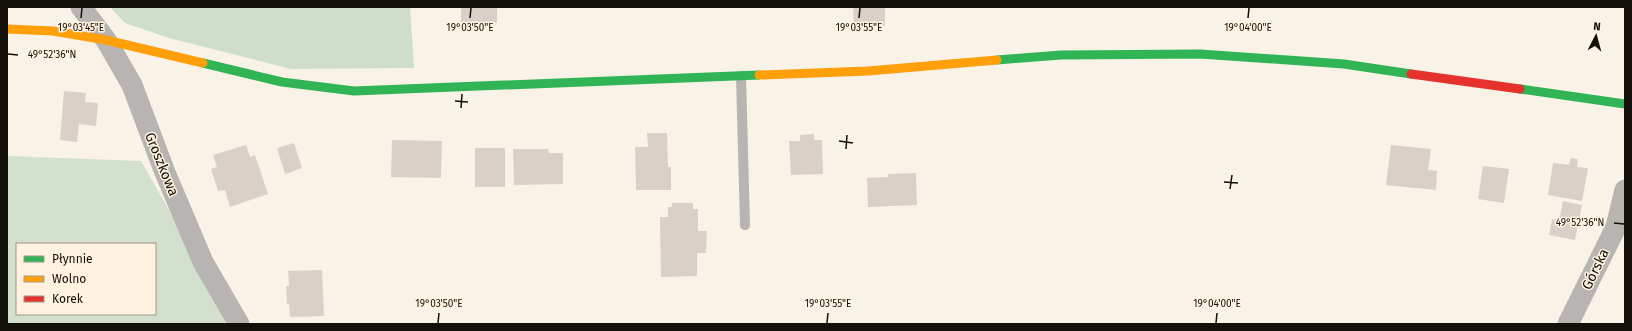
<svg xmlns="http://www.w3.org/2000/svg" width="1632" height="331" font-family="'Fira Sans',sans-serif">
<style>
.green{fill:#d2e0cd;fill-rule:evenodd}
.forest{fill:#cfdecb}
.building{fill:#dad0ca}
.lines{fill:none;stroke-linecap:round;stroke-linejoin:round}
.lane{stroke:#b7b4b2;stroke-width:10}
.street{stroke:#b7b4b2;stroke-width:21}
.fast{stroke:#30b455;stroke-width:9}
.slow{stroke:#ff9f0a;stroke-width:9}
.jam{stroke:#e5322d;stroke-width:9}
.ticks{fill:none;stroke:#130f09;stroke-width:1.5}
.labels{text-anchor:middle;stroke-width:3;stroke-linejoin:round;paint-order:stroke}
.street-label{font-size:14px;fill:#130f09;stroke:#fff3e0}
.ticks-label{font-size:10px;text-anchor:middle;fill:#130f09;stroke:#fff3e0;stroke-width:3;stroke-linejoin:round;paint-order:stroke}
</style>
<rect width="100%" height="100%" fill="#f8f2e7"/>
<path class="green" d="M7 156 141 161 234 324H7ZM17 244H155V314H17Z"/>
<path class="forest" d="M110 7H410L414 68 291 69 169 38 125 23Z"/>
<path class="building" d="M461 7H497V23L461 22Z
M853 7H885V26L854 27Z
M64 91 86 93 85 102 98 103 96 126 79 124 77 142 60 140Z
M647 133H667L668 167H671V190H636L635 147H648Z
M814 134V140H822L823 174 791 175 789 141H800V135Z
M392 140 442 141 441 178 391 177Z
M294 143 302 168 285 174 277 148Z
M246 145 250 157 255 155 268 194 230 207 225 190 218 191 211 169 217 167 213 155Z
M1391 145 1431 149 1428 170 1437 171 1436 190 1386 185Z
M475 148H505V187H475Z
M513 149H548L549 153H563V184L514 185Z
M1571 158 1578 159 1577 167 1588 168 1582 201 1548 195 1553 163 1569 165Z
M1483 166 1509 169 1504 203 1478 199Z
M916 173 917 205 868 207 867 178 888 177V174Z
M1563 201 1582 205 1575 240 1549 235 1552 219 1559 221Z
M672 203H693V209H698V231H707L706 253H697V276L661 277 660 217H668V207H672Z
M322 270 324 316 290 317 289 304H287L286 286H289L288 271Z"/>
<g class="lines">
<path class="lane" d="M741 76 745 225"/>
<path class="street" d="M81 7 106 40 132 85 164 170 203 262 239 324
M1568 324 1616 227 1625 190"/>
<path class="fast" d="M997 60 1061 55 1200 54 1344 64 1411 74
M203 63 282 82 354 91 759 75
M1520 89 1625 104"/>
<path class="slow" d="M7 29 53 31 106 40 203 63
M759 75 868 71 997 60"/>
<path class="jam" d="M1411 74 1520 89"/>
</g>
<path class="ticks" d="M81 18 82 8M470 18 471 8M859 18 860 8M1248 18 1249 8M8 54 18 55M455 101 468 102M461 108 462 94M839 141 853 143M846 149 847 135M1224 182 1238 183M1230 189 1232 175M1614 223 1624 224M438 323 439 313M827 323 828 313M1216 323 1217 313"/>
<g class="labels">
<g class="street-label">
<text transform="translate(162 164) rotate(68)" y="5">Groszkowa</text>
<text transform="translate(1595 269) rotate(-64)" y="5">Górska</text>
</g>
</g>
<g class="ticks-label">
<text x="81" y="31">19°03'45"E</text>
<text x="470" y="31">19°03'50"E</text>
<text x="859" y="31">19°03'55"E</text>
<text x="1248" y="31">19°04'00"E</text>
<text x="52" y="58">49°52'36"N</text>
<text x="1580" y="226">49°52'36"N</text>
<text x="439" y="307">19°03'50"E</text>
<text x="828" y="307">19°03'55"E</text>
<text x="1217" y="307">19°04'00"E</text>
</g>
<rect width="1632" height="331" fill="none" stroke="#130f09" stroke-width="16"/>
<rect x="16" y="243" width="140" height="72" fill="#fff3e0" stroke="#a1988a"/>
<rect x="24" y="256" width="20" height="6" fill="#30b455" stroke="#a1988a"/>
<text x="52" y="263" font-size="12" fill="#130f09">Płynnie</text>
<rect x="24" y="276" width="20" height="6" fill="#ff9f0a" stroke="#a1988a"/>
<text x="52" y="283" font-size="12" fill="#130f09">Wolno</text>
<rect x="24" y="296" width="20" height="6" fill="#e5322d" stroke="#a1988a"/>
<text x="52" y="303" font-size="12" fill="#130f09">Korek</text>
<g transform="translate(1596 36) rotate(6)" stroke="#fff3e0" stroke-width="3" paint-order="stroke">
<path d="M0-3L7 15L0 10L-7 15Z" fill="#130f09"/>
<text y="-6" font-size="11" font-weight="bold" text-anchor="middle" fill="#130f09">N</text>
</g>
</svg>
